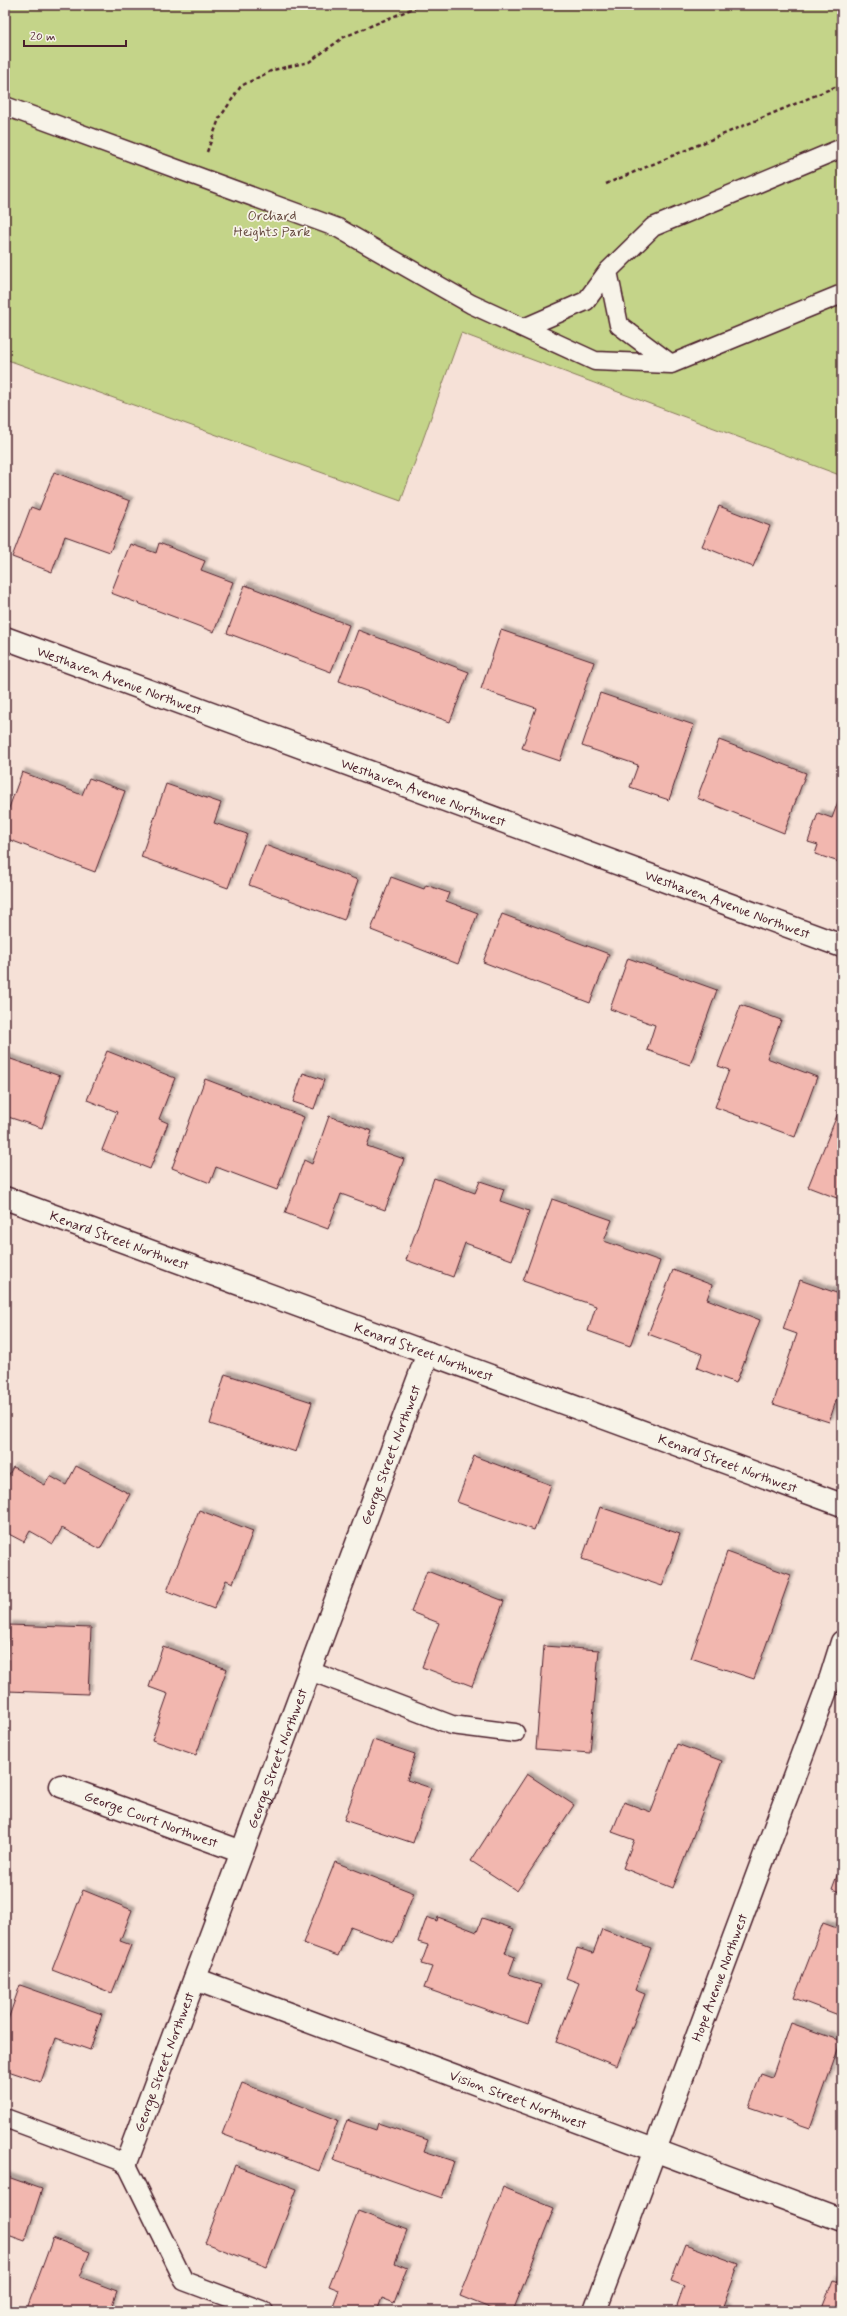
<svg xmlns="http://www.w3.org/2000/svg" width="847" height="2316" font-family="Mynerve,sans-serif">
<defs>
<filter id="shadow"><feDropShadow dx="3.5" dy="-3.5" stdDeviation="1" flood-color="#0004"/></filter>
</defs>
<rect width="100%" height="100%" fill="#f6e1d7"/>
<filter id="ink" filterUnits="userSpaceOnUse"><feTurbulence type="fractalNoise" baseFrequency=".025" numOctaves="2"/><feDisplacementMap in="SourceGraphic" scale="8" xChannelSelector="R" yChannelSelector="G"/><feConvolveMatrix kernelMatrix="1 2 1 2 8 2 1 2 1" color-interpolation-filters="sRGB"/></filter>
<g filter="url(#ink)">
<path fill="#c4d489" stroke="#877a5a" d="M5,5H842V476L461,333L401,501L5,359Z"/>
<path fill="#f2b7af" stroke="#4a1f2b" filter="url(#shadow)" d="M54,472L130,501L110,552L65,536L52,572L12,557L31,507L39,510Z
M719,506L770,526L753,567L702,546Z
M159,543L205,561L201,570L233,582L214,632L111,593L130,544L156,553Z
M245,585L349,625L331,672L227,633Z
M358,630L469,672L450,722L339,681Z
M501,630L594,662L560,761L522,748L536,708L481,689Z
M600,693L694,725L669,800L630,787L638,765L582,746Z
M719,740L806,773L784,833L697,798Z
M22,772L82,795L89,778L125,791L95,872L5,838V819Z
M166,784L221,803L214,823L247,834L228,888L141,857Z
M842,791V863L815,854L818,845L808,842L818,813L832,818Z
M265,845L358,880L344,920L249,885Z
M391,877L424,889L426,885L449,893L446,901L478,913L458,964L371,930Z
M502,914L609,954L590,1003L483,962Z
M628,958L717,990L690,1065L647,1050L655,1025L610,1009Z
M741,1005L781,1020L767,1058L817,1077L795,1137L715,1107L729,1070L718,1066Z
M107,1051L175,1078L159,1119L168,1123L150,1169L102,1150L117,1112L87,1100Z
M5,1057L60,1076L42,1128L5,1116Z
M303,1073L324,1080L314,1109L293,1102Z
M205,1079L304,1117L277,1190L216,1167L210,1183L172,1168Z
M842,1103V1200L808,1187Z
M329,1116L372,1131L367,1146L404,1159L385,1210L341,1194L328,1229L285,1213L304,1160L312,1164Z
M434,1178L475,1193L480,1181L504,1189L500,1201L529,1211L512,1260L465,1243L453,1277L406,1260Z
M552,1199L612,1220L604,1241L660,1261L630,1346L588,1331L596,1306L523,1281Z
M673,1270L712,1285L707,1299L760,1320L736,1383L697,1368L702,1354L648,1334Z
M800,1280L842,1295V1383L829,1422L773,1404L797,1334L783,1329Z
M225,1374L312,1402L296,1452L210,1424Z
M474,1456L551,1485L534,1530L457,1502Z
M76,1466L130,1494L100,1549L62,1528L53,1544L30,1531L24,1542L5,1532V1482L13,1467L45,1485L50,1476L66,1485Z
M600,1507L680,1534L662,1586L582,1559Z
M199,1510L253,1531L233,1583L226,1580L214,1609L167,1591Z
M727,1552L791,1575L754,1679L691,1658Z
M427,1571L504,1601L472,1686L422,1667L439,1623L411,1612Z
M9,1625L91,1628L88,1694L7,1691Z
M163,1646L227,1669L196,1755L152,1740L168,1694L149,1687Z
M544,1646L599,1650L590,1753L536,1749Z
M373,1740L415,1754L407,1780L431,1788L413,1843L344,1820Z
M677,1744L722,1761L673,1888L623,1868L634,1840L612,1832L624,1802L651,1812Z
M527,1774L574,1805L517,1891L471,1861Z
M335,1862L414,1893L394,1943L350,1927L338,1956L303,1943Z
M842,1862V1893L832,1889Z
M83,1890L132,1910L120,1941L131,1945L112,1993L52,1970Z
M427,1917L437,1921L438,1917L477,1932L482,1918L514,1929L505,1953L515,1957L509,1974L541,1985L528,2024L424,1988L432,1967L421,1964L428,1945L418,1942Z
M823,1923L842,1930L841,2016L794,1998Z
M602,1929L651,1948L635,1990L645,1994L617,2066L556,2042L579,1983L566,1978L577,1948L593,1953Z
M20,1985L102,2014L90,2050L56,2038L41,2082L5,2070V2028Z
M791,2023L841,2041L810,2128L749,2107L761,2073L772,2077Z
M242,2083L338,2120L319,2171L222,2134Z
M347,2120L376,2130L378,2123L428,2140L424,2151L454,2161L442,2198L333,2160Z
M235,2165L297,2189L267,2267L205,2243Z
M5,2176L42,2189L25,2241L5,2234Z
M503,2187L554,2208L513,2311H497L460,2296Z
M358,2211L407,2230L395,2263L407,2268L394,2303L382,2298L377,2311H331L339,2290L329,2286Z
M53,2238L90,2252L80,2277L117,2291L110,2311H26Z
M685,2244L739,2264L723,2307L728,2308L726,2311H675L684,2286L671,2281Z
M833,2280L842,2284V2311H821Z"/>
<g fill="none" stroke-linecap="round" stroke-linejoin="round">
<defs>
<path id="lane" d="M5,106L338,228L471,304L595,361L671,364L842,294
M608,271L619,325L671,364
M524,328L586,301L608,271L653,227L842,148
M310,1671L452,1725L515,1733
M5,2118L126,2163L184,2281L264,2311"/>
<g id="street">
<path id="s1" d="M5,638L842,946"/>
<path id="s2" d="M5,1198L842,1505"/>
<path id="s3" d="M61,1786L242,1852"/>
<path id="s4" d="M195,1979L842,2220"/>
<path id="s5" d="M126,2163L428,1353"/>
<path id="s6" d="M595,2311L831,1677L842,1642"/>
</g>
</defs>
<use href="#lane" stroke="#4a1f2b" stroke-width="21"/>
<use href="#street" stroke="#4a1f2b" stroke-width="25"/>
<path stroke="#4a1f2b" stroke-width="2.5" stroke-dasharray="4 3" stroke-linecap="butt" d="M207,152L219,119L241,86L273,70L309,62L344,37L421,5
M606,184L842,84"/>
<use href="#lane" stroke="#f7f3e8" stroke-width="18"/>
<use href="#street" stroke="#f7f3e8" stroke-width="22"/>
</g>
</g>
<g text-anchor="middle" stroke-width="3.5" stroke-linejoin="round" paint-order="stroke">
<g font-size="14" fill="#684c42" stroke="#f7f3e8">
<text x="272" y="220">Orchard<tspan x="272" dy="16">Heights Park</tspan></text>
</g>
<g font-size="14" fill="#4a1f2b" stroke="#f7f3e8">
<text dy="5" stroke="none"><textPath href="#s1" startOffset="122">Westhaven Avenue Northwest</textPath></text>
<text dy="5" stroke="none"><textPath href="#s1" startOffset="446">Westhaven Avenue Northwest</textPath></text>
<text dy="5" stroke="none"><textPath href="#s1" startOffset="770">Westhaven Avenue Northwest</textPath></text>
<text dy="5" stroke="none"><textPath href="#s2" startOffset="122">Kenard Street Northwest</textPath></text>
<text dy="5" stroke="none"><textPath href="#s2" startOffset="446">Kenard Street Northwest</textPath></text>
<text dy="5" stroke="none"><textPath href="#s5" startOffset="756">George Street Northwest</textPath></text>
<text dy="5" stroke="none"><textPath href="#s2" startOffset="770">Kenard Street Northwest</textPath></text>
<text dy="5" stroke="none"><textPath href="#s5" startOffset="432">George Street Northwest</textPath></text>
<text dy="5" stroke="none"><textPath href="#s3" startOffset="96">George Court Northwest</textPath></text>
<text dy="5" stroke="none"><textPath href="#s6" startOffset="356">Hope Avenue Northwest</textPath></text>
<text dy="5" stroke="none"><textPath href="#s5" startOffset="108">George Street Northwest</textPath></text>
<text dy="5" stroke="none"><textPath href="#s4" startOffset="345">Vision Street Northwest</textPath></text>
</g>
</g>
<rect width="847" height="2316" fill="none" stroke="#f7f3e8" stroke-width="20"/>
<rect x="10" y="10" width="827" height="2296" fill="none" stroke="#4a1f2b" stroke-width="1.5" filter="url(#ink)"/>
<path d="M24 40v6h102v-6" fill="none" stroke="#4a1f2b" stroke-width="2"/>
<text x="30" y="40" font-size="12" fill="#4a1f2b" stroke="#f7f3e8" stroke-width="3" paint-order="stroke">20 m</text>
</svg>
